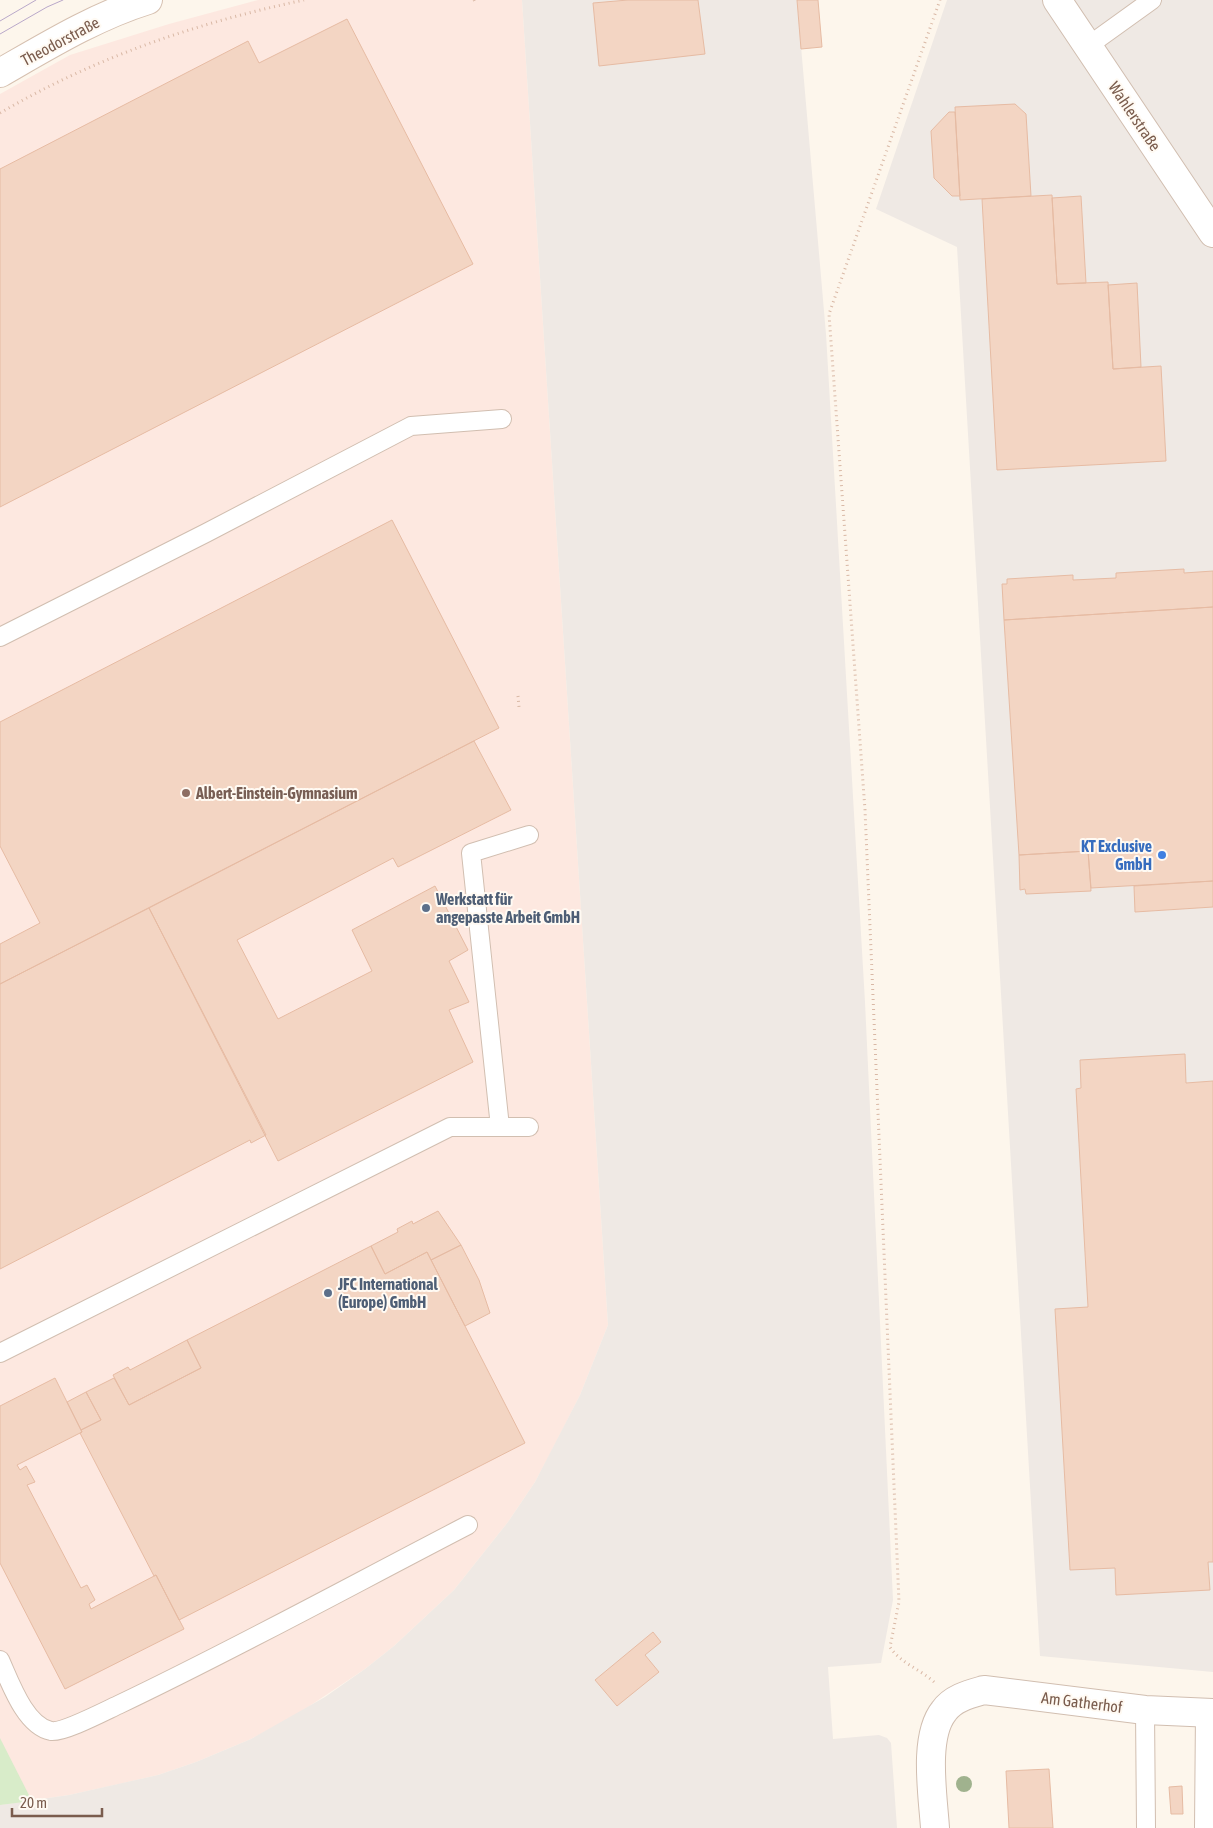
<svg xmlns="http://www.w3.org/2000/svg" width="1213" height="1828" font-family="'Asap Condensed',sans-serif">
<rect width="100%" height="100%" fill="#fdf6ec"/>
<path fill="#fde8e0" d="M258,0H522L608,1325L580,1395L549,1456L535,1482L508,1522L454,1590L394,1646L365,1669L296,1715L251,1739L196,1762L158,1775L119,1784L69,1795L0,1805V94L70,55L169,24Z"/>
<path fill="#efe9e4" d="M522,0H797L826,334L865,1002L893,1600L881,1663L828,1667L833,1739L879,1735L887,1738L891,1743L897,1828H0V1805L69,1795L158,1775L196,1762L251,1739L325,1697L365,1669L394,1646L454,1590L508,1522L535,1482L580,1395L608,1325Z
M947,0H1213V1672L1040,1656L957,247L876,209Z"/>
<path fill="#d8ecc9" d="M0,1738L32,1801L0,1805Z"/>
<path fill="#f3d5c3" stroke="#e6bba3" d="M628,0H698L705,54L599,66L593,3Z
M797,0H818L822,47L801,49Z
M347,19L473,264L0,507V169L248,41L259,63Z
M1015,104L1026,114L1031,196L960,200L955,107Z
M949,112H955L960,196H952L934,178L931,131Z
M1052,195L1057,284L1108,282L1113,369L1161,366L1166,461L997,470L982,199Z
M1081,196L1086,283L1057,284L1052,198Z
M1137,283L1141,367L1113,369L1108,285Z
M392,520L499,728L0,984V944L40,923L0,846V722Z
M1184,569V573L1213,571V607L1004,620L1002,584H1007V579L1073,575V580L1116,578V573Z
M1213,607V881L1091,888L1088,851L1019,855L1004,620Z
M474,741L511,810L398,867L393,858L237,940L278,1019L372,971L352,930L435,886L468,950L449,961L469,1002L449,1010L473,1062L278,1161L149,908Z
M1088,851L1091,891L1026,894L1025,889L1020,890L1019,855Z
M1213,881V907L1135,912L1134,886Z
M149,908L266,1135L251,1143L250,1140L0,1269V984Z
M1185,1054L1186,1083L1213,1081V1562H1208L1210,1590L1116,1595L1115,1568L1070,1570L1055,1309L1088,1307L1076,1089L1081,1088L1080,1060Z
M438,1211L461,1245L431,1260L427,1252L385,1274L371,1246L398,1232L397,1229L412,1221L413,1224Z
M461,1245L479,1280L490,1313L465,1326L431,1260Z
M371,1246L385,1274L427,1252L525,1443L179,1620L156,1575L154,1576L80,1433L82,1432L81,1430L101,1420L86,1392L114,1378L129,1405L201,1368L187,1340Z
M187,1340L201,1368L129,1405L113,1375L128,1367L130,1370Z
M55,1378L82,1432L17,1465L20,1470L26,1466L35,1482L27,1485L81,1588L87,1585L95,1600L89,1604L91,1609L156,1575L184,1629L65,1689L0,1563V1406Z
M86,1392L101,1420L81,1430L67,1402Z
M653,1632L661,1642L645,1655L659,1672L617,1706L595,1680Z
M1049,1769L1053,1828H1009L1006,1771Z
M1182,1786L1183,1814H1171L1169,1787Z"/>
<g fill="none" stroke-linecap="round" stroke-linejoin="round">
<defs>
<path id="service" d="M1088,46L1152,0
M0,637L206,533L411,426L502,419
M500,1127L471,853L529,835
M0,1353L450,1127H529
M0,1660C10,1682 25,1726 51,1731C63,1733 105,1711 118,1705C236,1649 352,1585 468,1525
M1145,1710L1146,1828
M1204,1828L1205,1713"/>
<path id="tertiary" d="M1057,0L1213,233
M935,1828C933,1796 923,1737 944,1711C953,1698 970,1694 984,1690L1145,1710L1213,1713"/>
<path id="secondary" d="M0,73C47,46 96,16 148,0"/>
</defs>
<use href="#service" stroke="#d1beb0" stroke-width="20"/>
<use href="#tertiary" stroke="#d1beb0" stroke-width="30"/>
<use href="#secondary" stroke="#d6c0b0" stroke-width="30"/>
<path stroke="#d9b8a5" stroke-width="3" stroke-dasharray="1 4" stroke-linecap="butt" d="M474,0L475,2
M0,113C96,57 196,23 304,0
M518,696L519,707
M934,1682C920,1669 900,1663 890,1647L899,1602L865,810L829,314L940,0"/>
<use href="#service" stroke="#fff" stroke-width="18"/>
<use href="#tertiary" stroke="#fff" stroke-width="28"/>
<use href="#secondary" stroke="#fff" stroke-width="28"/>
<path stroke="#b9a8c9" stroke-width="1" d="M0,21L36,0
M0,34L47,7L63,0"/>
</g>
<circle fill="#a0b28e" cx="964" cy="1784" r="8"/>
<circle fill="#8d6e63" stroke="#fffaf3" stroke-width="2" cx="186" cy="793" r="5"/>
<circle fill="#3f7fe0" stroke="#fffaf3" stroke-width="2" cx="1162" cy="855" r="5"/>
<g fill="#5c6f8a" stroke="#fffaf3" stroke-width="2">
<circle cx="426" cy="908" r="5"/>
<circle cx="328" cy="1293" r="5"/>
</g>
<g text-anchor="middle" stroke-width="4" stroke-linejoin="round" paint-order="stroke">
<g font-size="16" fill="#7a5c4d" stroke="#fffaf3">
<text transform="translate(60 41) rotate(-28)" y="6">Theodorstraße</text>
<text transform="translate(1135 116) rotate(56)" y="6">Wahlerstraße</text>
<text transform="translate(1082 1702) rotate(7)" y="6">Am Gatherhof</text>
</g>
<g font-size="16" font-weight="bold" fill="#785e54" stroke="#fffaf3" text-anchor="start">
<text x="196" y="799">Albert-Einstein-Gymnasium</text>
</g>
<g font-size="16" font-weight="bold" fill="#366cbe" stroke="#fffaf3" text-anchor="end">
<text x="1152" y="852">KT Exclusive<tspan x="1152" dy="18">GmbH</tspan></text>
</g>
<g font-size="16" font-weight="bold" fill="#4e5e75" stroke="#fffaf3" text-anchor="start">
<text x="436" y="905">Werkstatt für<tspan x="436" dy="18">angepasste Arbeit GmbH</tspan></text>
<text x="338" y="1290">JFC International<tspan x="338" dy="18">(Europe) GmbH</tspan></text>
</g>
</g>
<path d="M12 1808v8h90v-8" fill="none" stroke="#7a5c4d" stroke-width="2.5"/>
<text x="20" y="1808" font-size="15" fill="#7a5c4d" stroke="#fffaf3" stroke-width="4" paint-order="stroke">20 m</text>
</svg>
